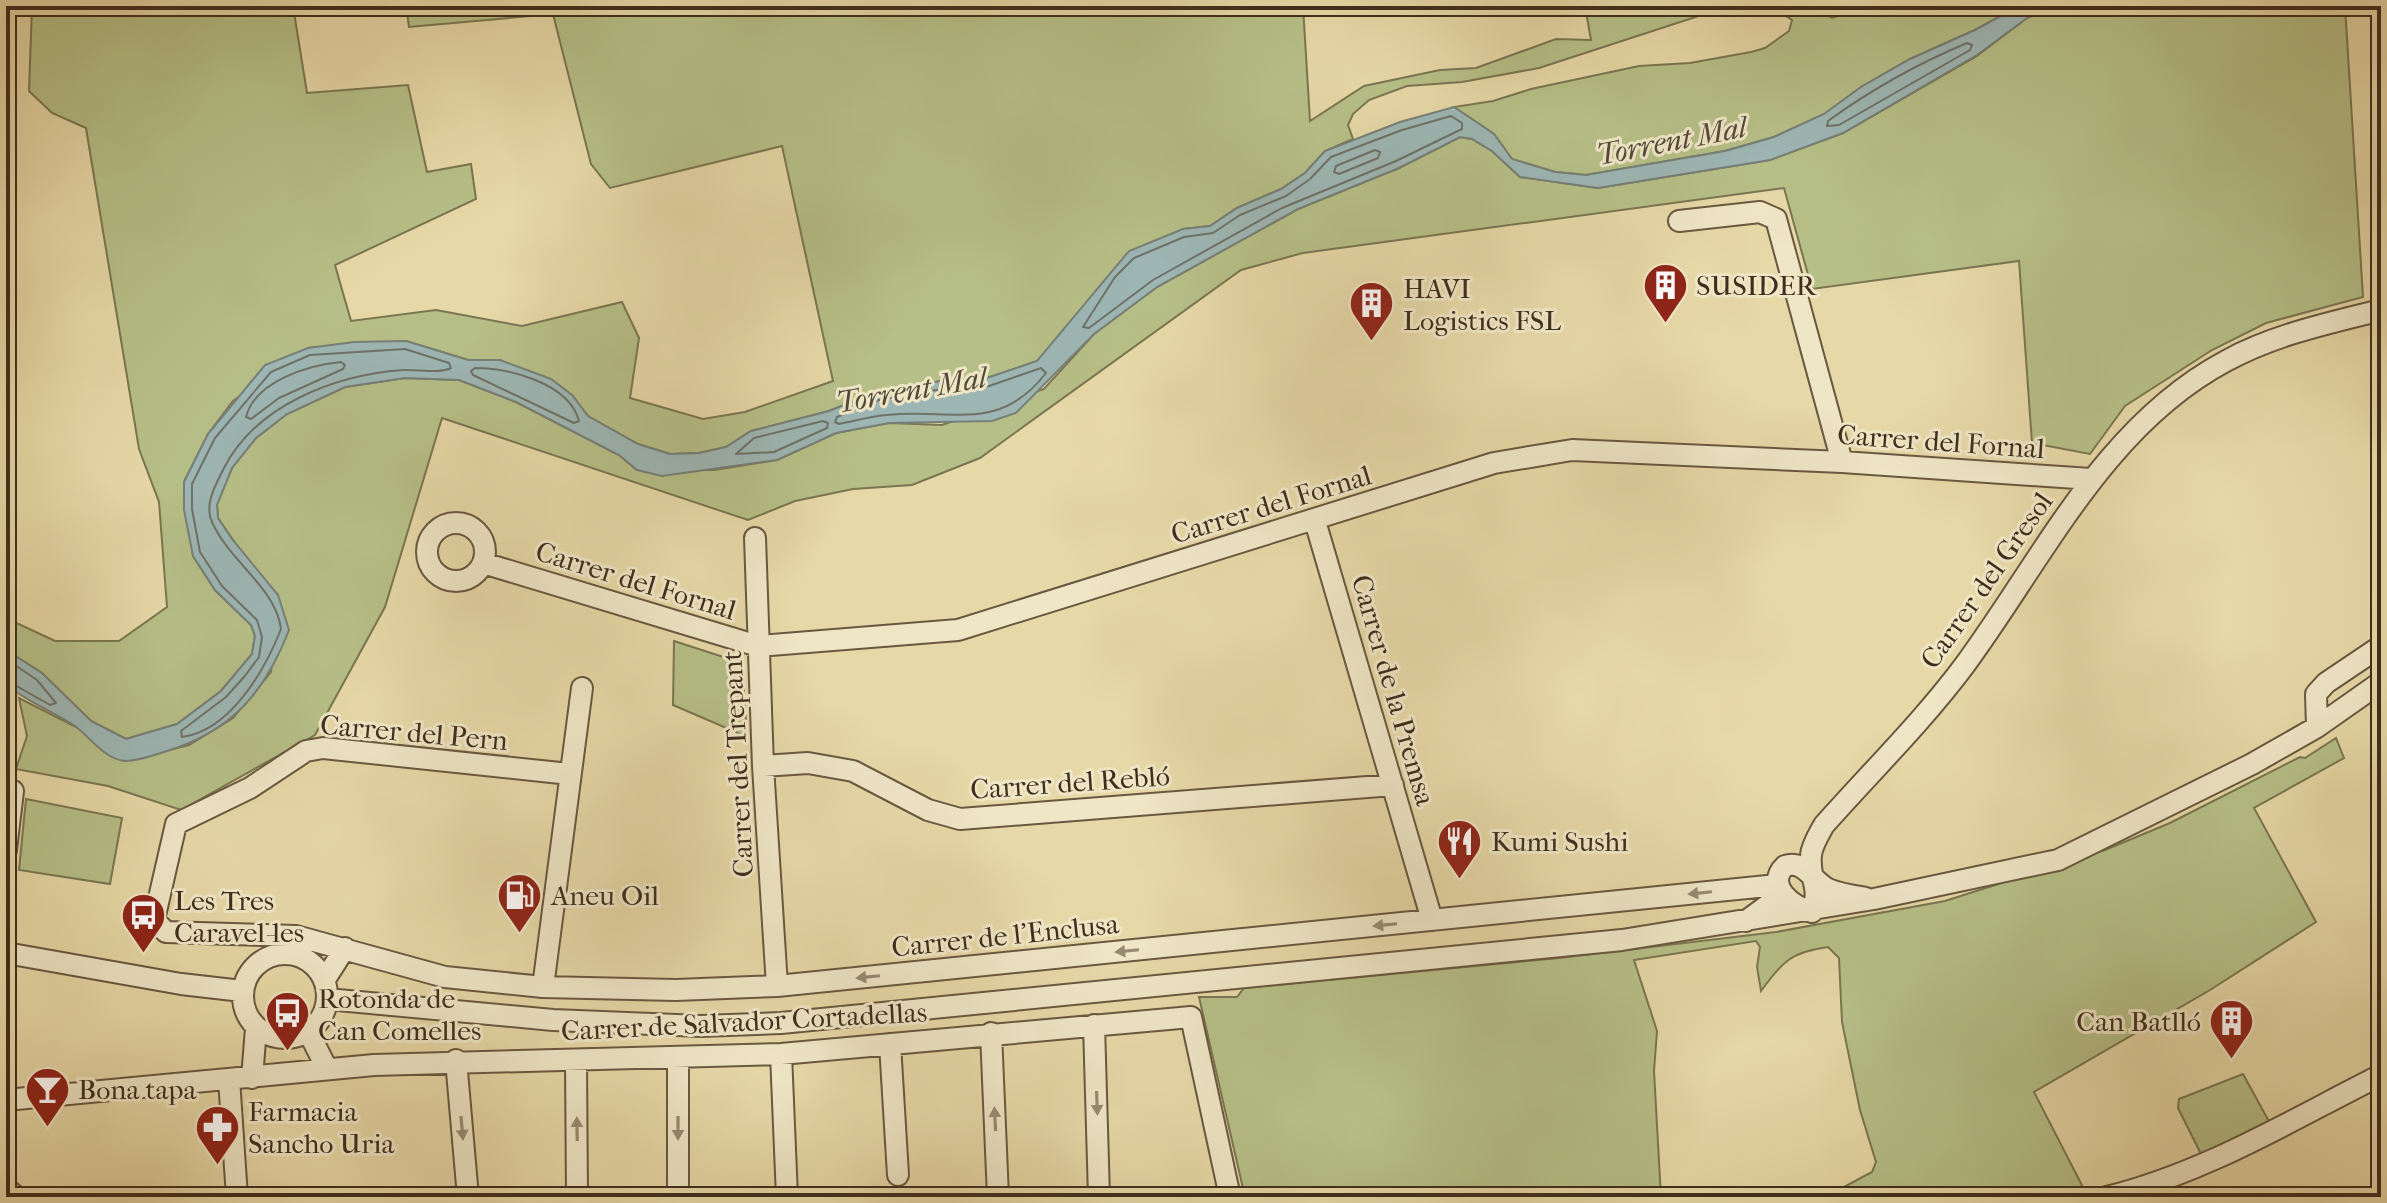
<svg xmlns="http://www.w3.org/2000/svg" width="2387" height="1203" font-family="'IM FELL French Canon',serif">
<rect width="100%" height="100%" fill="#e7d8a7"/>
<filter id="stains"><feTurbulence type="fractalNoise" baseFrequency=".0025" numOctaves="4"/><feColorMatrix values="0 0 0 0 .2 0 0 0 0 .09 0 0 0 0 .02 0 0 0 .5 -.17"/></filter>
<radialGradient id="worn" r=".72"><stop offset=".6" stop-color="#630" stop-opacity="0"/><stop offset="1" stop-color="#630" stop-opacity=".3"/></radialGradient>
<path fill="#b6bf87" stroke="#7a7652" stroke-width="2" d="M32,6H293L307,93L408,85L427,172L471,164L476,199L335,265L351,321L436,310L522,326L622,302L639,338L630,398L703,419L745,412L833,381L782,146L610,188L591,164L553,14L409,27L406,6H1303L1310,121L1364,86L1440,70L1476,68L1556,39L1591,40L1585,6H1810L1832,18L1867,6H2019L1975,30L1910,59L1861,87L1825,114L1774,137L1725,151L1586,175L1555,172L1512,159L1494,134L1454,107L1493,101L1531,89L1639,66L1690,63L1751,52L1765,48L1789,31L1792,20L1784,15L1717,10L1539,68L1462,82L1407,86L1369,100L1353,114L1348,125L1353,139L1325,151L1305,173L1281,189L1237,208L1210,226L1183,229L1077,317L1038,361L987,378L941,381L877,392L829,411L751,431L726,447L699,453L670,454L638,444L588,416L572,395L500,360H468L406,341L308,348L233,401L208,434L184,482L193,556L215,590L251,625L255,636L252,654L221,691L177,724L126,739L91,721L42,673L6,650V618L55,641H119L167,607L159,502L139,449L86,128L52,113L29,91Z
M2055,6H2345L2363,297L2266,323L2212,350L2125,406L2090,454L2032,443L2019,261L1812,289L1784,188L1303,253L1241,270L980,458L912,485L853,489L795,501L748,520L442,418L385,607L315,735L181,810L108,786L16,769L27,736L19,698L76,727L125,761L189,745L233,718L271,672L278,595L253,569L218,518L217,505L221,492L232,468L256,438L287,414L345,387L405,378L459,380L516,402L619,455L637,470H714L777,460L836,433L889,423L942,425L1044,389L1094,334L1157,287L1298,209L1399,168L1460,137L1472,139L1492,151L1520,177L1598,188L1770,160L1843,133L1977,56L2027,18Z
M674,641L742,663L747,737L673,705Z
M2336,738L2344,758L2254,808L2316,922L2210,990L2034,1092L2088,1197H1845L1842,1188L1872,1172L1876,1162L1860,1110L1842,1022L1839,958L1828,947C1791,952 1782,962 1761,991L1757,967L1760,947L1756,941L1634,960L1657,1031L1654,1071L1661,1197H1245L1199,997H1237L1244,988L1559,958L1776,932L1945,901L2105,850L2170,823L2300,757L2305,758Z
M26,799L122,818L110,884L19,870Z
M2243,1074L2271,1125L2201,1154L2178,1108L2179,1099Z"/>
<path fill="#9db6b4" stroke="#778078" stroke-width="2" d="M2019,6H2055L2027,18L1977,55L1843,133L1770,160L1598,188L1520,177L1492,151L1472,139L1460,137L1399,168L1298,209L1157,287L1094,334L1016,413L992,421L889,423L836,433L777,460L662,476L637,470L619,455L516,402L459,380L405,378L345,387L287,414L256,438L232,468L217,505L218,518L232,539L278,595L289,630C265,692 232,731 167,751C155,755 138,761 125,761C104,759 90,737 75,726C52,711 30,703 6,685V650L42,673L91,721L126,739L177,724L221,691L252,654L255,636L251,625L215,590L193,556L184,510V482L208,434L265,365L308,348L354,342L406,341L468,360H500L551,379L572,395L588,416L638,444L670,454L699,453L726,447L751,431L829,411L877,392L941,381L987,378L1037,361L1129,251L1183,229L1210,226L1237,208L1281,189L1305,173L1325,151L1400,122L1454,107L1494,134L1512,159L1555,172L1586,175L1725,151L1774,137L1824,114L1861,87L1910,59L1975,30Z"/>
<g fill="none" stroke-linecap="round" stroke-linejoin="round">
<path stroke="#6e7268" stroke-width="2" d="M1967,43L1972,45L1970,50L1839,125L1827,126L1828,121C1872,89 1917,64 1967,43Z
M1451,116L1462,123V129L1396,161L1282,208L1153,280L1089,328L1083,327L1115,277L1134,258L1184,237L1213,233L1240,215L1286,196L1310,179L1331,157L1402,130Z
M1375,150L1380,152L1378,158L1339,174L1334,172L1336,166Z
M405,349L449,363L451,368C439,374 418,369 403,370C335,375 255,405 223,470C215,486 204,505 212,522C229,561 276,588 281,629C265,670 230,731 182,737L181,731L226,697L244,677L259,657L262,637L257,620L222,586L200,552L192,509V484L215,438L271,372L310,355Z
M341,362L345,365L343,369L279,398L251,419L246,417C255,381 309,365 341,362Z
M475,368C509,368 569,383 579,421L574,423L473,375L471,371Z
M1041,368L1046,373C999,434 951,408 887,415C871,416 855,421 839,424L835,422L837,417L879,400L942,389L989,386Z
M823,421L828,423L827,428L774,452L736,454L754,438Z
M6,659L37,680L56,703L50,705L6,680"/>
<defs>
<path id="minor" d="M1679,221L1760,212L1776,219L1842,462
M1315,521L1432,920
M427 552a29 29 0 1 1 58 0a29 29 0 1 1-58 0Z
M755,538L763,766L777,986
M483,563L758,646L958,630L1494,463L1572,450L1842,462L2091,479
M2317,727L2316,694L2326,683L2381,646
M763,766L808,763L853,771L928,810L960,819L1393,785
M570,774L323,748L306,751L250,788L176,824L154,920L166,932L296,936L445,977L543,987L676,990L777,986L1777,885L1772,902L1746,921
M6,850L13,791
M1866,898C1854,896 1840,894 1828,889C1812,881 1804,859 1785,866C1765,885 1792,907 1812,912C1822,887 1808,879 1811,855C1812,845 1819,834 1824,825C1871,772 1922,722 1964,666C2043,559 2104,426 2226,361C2273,335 2329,323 2381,310
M6,953L181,984L242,991
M243 996a42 42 0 1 1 84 0a42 42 0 1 1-84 0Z
M324,981L345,948
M543,987L582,688
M327,999L553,1020L701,1026L781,1023L1622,940L1874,899L2058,860L2252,764L2317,727L2381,682
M1094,1025L1099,1197
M308,1031L327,1069
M991,1033L998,1197
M890,1044L898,1175
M781,1054L787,1197
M678,1059V1197
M456,1060L468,1197
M576,1061L577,1197
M252,1078L256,1028
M229,1079L237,1197
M6,1100L374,1065L781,1054L1191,1017L1230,1197
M6,1188L16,1197
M2107,1197C2207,1172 2291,1120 2381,1075"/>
</defs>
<use href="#minor" stroke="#695840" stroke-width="24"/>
<use href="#minor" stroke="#efe6c6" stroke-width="20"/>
</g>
<defs><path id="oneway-solid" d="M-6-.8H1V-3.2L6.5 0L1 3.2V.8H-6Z" transform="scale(2)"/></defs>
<g fill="#978a72">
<use href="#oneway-solid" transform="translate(1700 893) rotate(174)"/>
<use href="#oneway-solid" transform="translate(1385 925) rotate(174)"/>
<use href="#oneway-solid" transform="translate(1127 951) rotate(174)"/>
<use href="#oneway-solid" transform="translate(868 977) rotate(174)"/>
<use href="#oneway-solid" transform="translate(1097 1103) rotate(88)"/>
<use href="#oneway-solid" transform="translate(995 1119) rotate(-93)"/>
<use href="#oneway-solid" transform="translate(462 1128) rotate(85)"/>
<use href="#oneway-solid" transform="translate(678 1128) rotate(90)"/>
<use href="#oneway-solid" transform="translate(577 1129) rotate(-91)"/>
</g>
<defs>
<symbol id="building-pin" viewBox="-11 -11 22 30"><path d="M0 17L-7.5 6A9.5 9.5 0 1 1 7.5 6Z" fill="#8f2418" stroke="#efe6c6"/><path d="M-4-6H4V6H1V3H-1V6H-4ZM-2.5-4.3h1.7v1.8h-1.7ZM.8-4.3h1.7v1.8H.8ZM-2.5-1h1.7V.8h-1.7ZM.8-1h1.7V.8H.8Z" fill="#fff"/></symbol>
<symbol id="restaurant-pin" viewBox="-11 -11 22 30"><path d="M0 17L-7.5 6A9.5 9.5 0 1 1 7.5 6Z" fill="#8f2418" stroke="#efe6c6"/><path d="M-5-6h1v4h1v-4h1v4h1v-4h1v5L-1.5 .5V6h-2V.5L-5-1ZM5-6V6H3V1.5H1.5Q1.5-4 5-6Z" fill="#fff"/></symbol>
<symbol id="fuel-pin" viewBox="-11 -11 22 30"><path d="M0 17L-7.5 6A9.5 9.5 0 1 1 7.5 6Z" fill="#8f2418" stroke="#efe6c6"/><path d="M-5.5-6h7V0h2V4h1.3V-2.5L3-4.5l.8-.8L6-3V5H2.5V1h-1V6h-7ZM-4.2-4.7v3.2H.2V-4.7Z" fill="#fff"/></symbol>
<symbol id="bus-pin" viewBox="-11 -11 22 30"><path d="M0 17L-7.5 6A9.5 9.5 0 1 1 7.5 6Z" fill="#8f2418" stroke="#efe6c6"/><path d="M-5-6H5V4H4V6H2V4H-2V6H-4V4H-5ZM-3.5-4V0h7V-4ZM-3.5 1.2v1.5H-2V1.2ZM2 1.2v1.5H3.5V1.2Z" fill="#fff"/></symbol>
<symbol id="bar-pin" viewBox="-11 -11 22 30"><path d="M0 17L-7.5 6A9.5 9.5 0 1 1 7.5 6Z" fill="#8f2418" stroke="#efe6c6"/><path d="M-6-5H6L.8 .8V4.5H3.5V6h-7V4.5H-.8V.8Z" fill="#fff"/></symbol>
<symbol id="pharmacy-pin" viewBox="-11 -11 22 30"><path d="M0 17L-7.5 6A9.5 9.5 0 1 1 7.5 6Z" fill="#8f2418" stroke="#efe6c6"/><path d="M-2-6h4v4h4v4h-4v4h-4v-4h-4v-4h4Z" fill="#fff"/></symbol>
</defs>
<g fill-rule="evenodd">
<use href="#building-pin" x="1640" y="260" width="51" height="69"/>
<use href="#building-pin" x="1346" y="278" width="51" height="69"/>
<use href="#restaurant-pin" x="1434" y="816" width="51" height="69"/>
<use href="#fuel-pin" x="494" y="870" width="51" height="69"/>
<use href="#bus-pin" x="118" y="890" width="51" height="69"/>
<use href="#bus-pin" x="262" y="988" width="51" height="69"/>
<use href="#building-pin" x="2206" y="996" width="51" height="69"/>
<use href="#bar-pin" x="22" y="1064" width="51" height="69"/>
<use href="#pharmacy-pin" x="192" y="1102" width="51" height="69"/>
</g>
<g text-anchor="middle" stroke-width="6" stroke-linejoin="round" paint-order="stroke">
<g font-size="28" fill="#3f2e1d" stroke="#efe6c6" text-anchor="start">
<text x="1696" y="295">SUSIDER</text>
<text x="1403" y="298">HAVI<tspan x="1403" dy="32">Logistics FSL</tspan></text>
<text x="1491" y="851">Kumi Sushi</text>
<text x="551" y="905">Aneu Oil</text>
<text x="174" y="910">Les Tres<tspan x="174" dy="32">Caravel-les</tspan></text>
<text x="318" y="1008">Rotonda de<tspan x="318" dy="32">Can Comelles</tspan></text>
<text x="2201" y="1031" text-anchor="end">Can Batlló</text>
<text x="78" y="1099">Bona tapa</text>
<text x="248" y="1121">Farmacia<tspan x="248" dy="32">Sancho Uria</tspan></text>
</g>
<g font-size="28" fill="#3f2e1d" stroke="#efe6c6">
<text transform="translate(1941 441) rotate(4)" y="10">Carrer del Fornal</text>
<text transform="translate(1271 504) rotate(-17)" y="10">Carrer del Fornal</text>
<text transform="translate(636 580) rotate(17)" y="10">Carrer del Fornal</text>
<text transform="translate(1986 580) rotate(-55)" y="10">Carrer del Gresol</text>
<text transform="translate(1394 690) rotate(74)" y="10">Carrer de la Premsa</text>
<text transform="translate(414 732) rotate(5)" y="10">Carrer del Pern</text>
<text transform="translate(737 764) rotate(-93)" y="10">Carrer del Trepant</text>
<text transform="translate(1070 782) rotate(-4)" y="10">Carrer del Rebló</text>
<text transform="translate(1005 935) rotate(-6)" y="10">Carrer de l'Enclusa</text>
<text transform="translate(744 1021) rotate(-3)" y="10">Carrer de Salvador Cortadellas</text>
</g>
<g font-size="30" font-style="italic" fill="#52493b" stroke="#efe6c6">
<text transform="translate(1671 141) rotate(-11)" y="10">Torrent Mal</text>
<text transform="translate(911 390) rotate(-10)" y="10">Torrent Mal</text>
</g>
</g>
<rect width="2387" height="1203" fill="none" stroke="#e7d8a7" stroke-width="32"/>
<rect x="8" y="8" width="2371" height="1187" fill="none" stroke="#3f2e1d" stroke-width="4"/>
<rect x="16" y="16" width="2355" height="1171" fill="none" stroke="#3f2e1d" stroke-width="2"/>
<rect width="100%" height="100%" filter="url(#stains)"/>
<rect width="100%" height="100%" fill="url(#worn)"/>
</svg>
